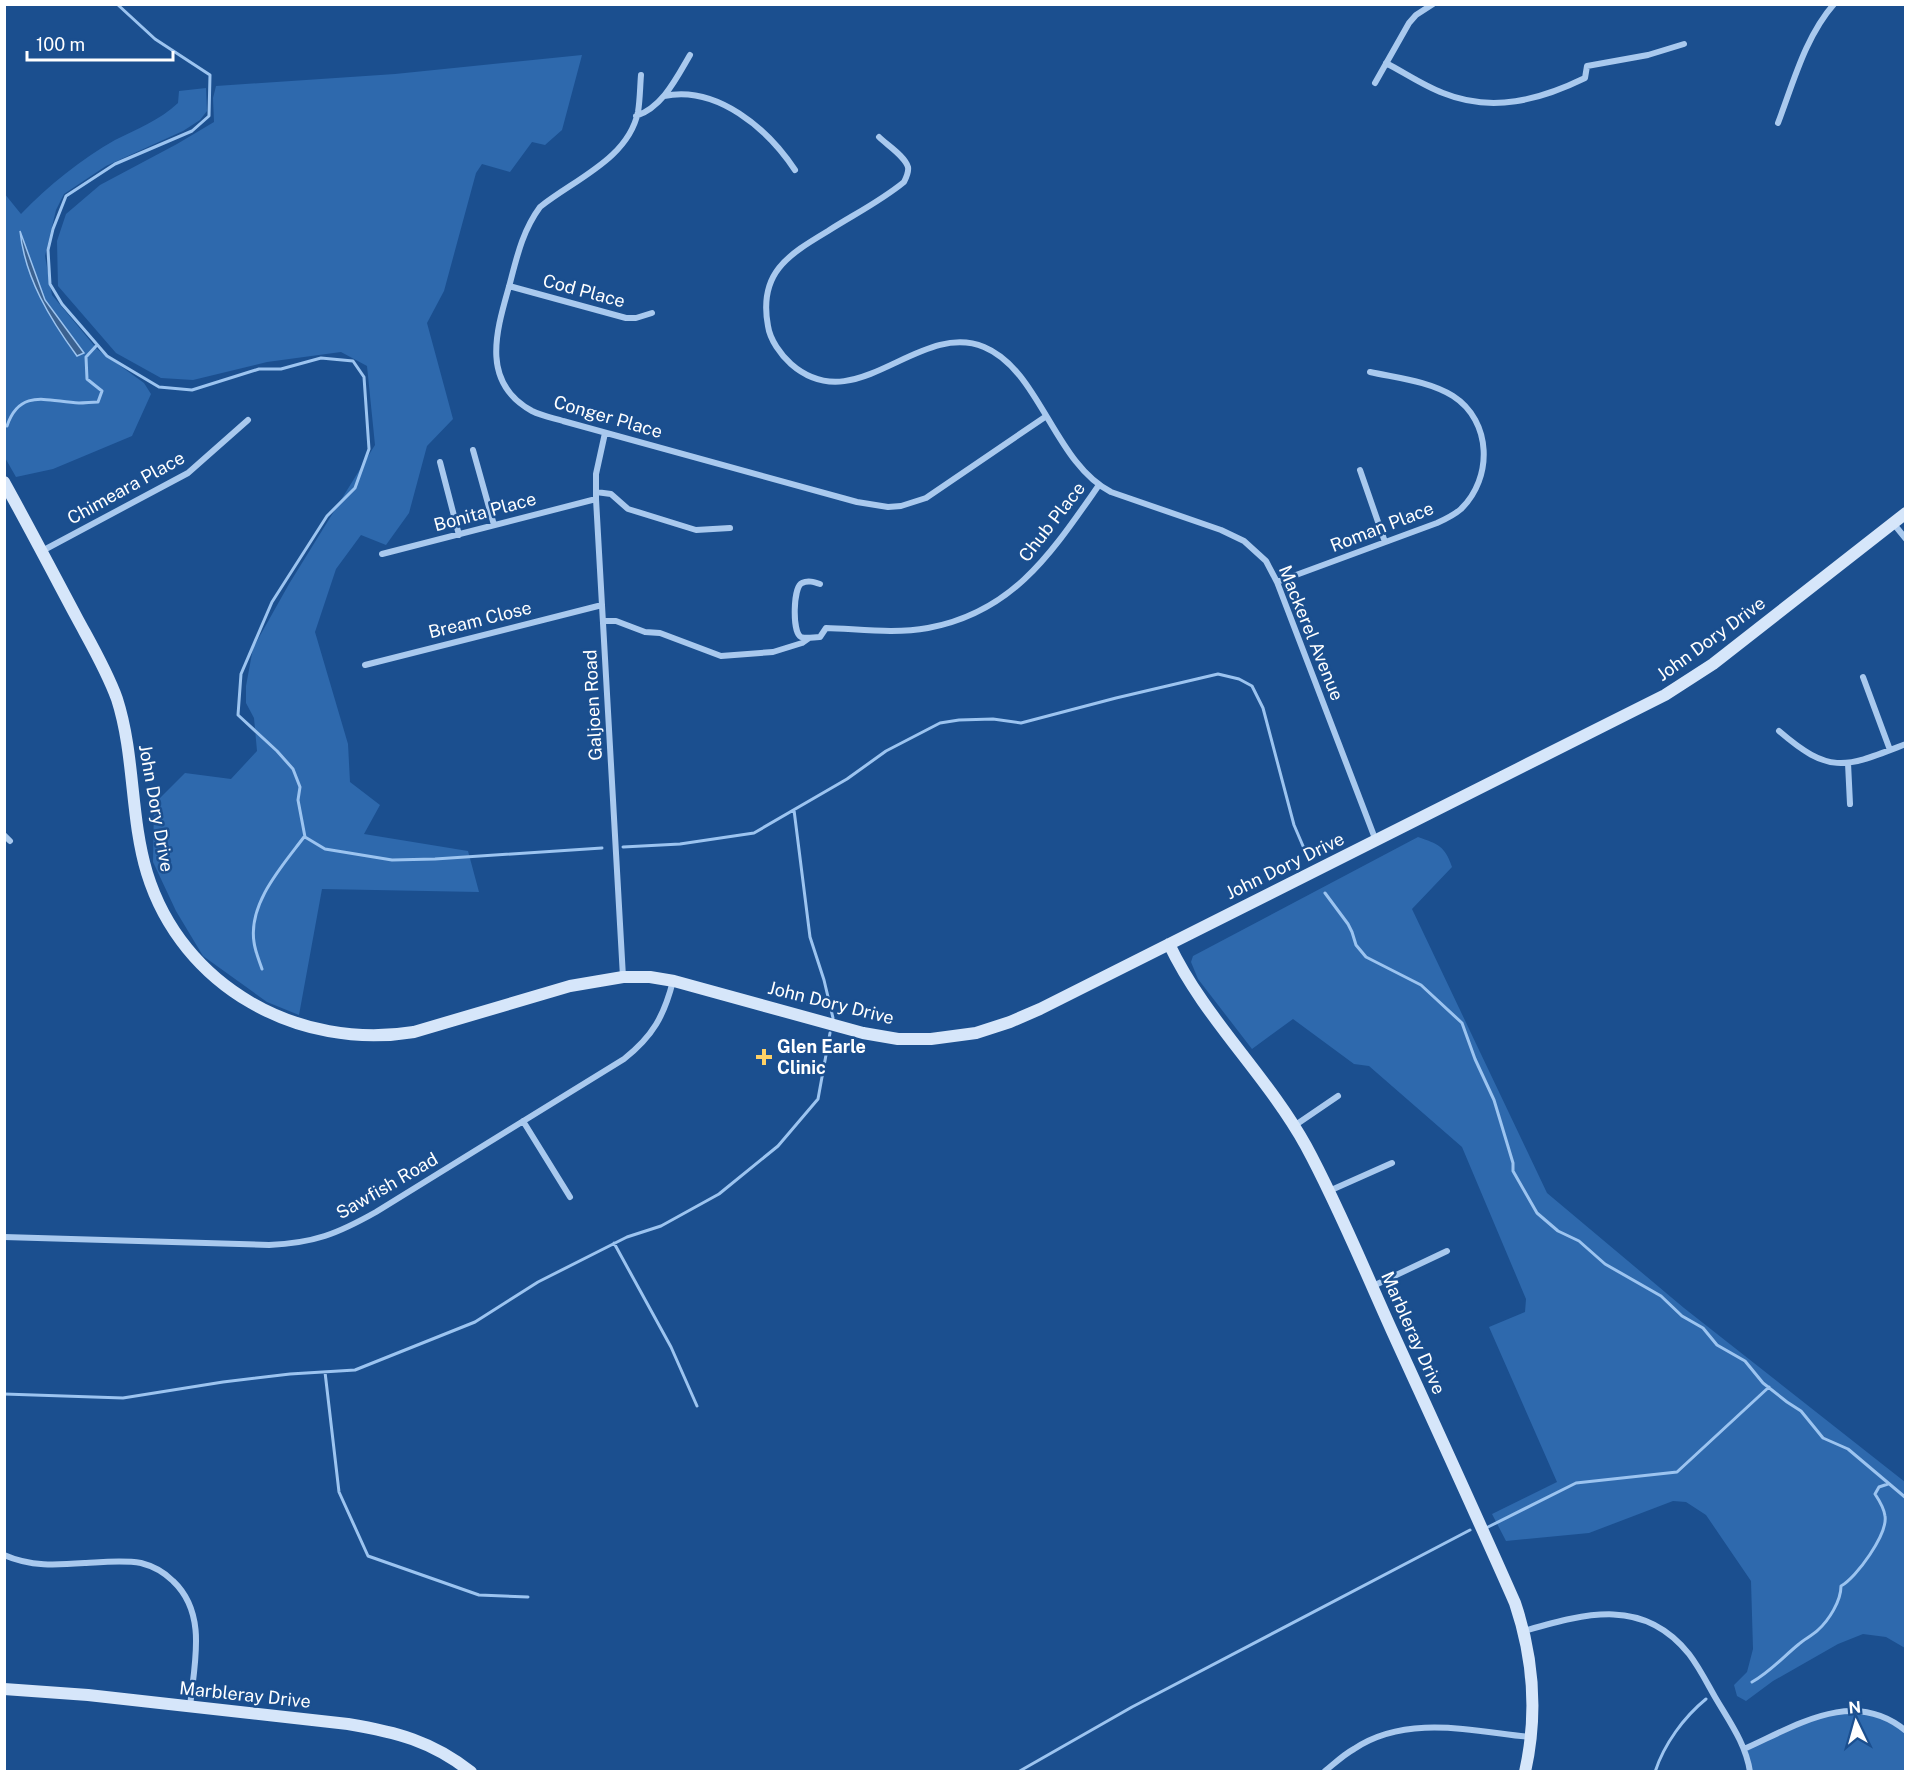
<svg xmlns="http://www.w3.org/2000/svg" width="1910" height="1776" font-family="'Public Sans',sans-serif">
<rect width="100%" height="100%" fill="#1b4f8f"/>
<path fill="#2e69ad" d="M582,55L562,130L545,145L532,142L510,172L482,164L476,173L444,291L427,323L453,419L427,446L409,513L386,545L361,535L336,569L315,632L348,744L350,782L380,805L364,834L468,851L479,892L322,889L299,1015L267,1002L203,956L176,911L153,862L154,804L185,773L231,779L257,751L254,718L246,703V686L253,648L289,584L375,445L367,366L341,352L267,362L193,380L161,378L116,353L58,286L57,241L66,214L100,185L177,144L214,122L213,98L216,86L395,74Z
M206,88L207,111L200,120L183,131L106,166L64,194L56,210L45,256L52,295L97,349L144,383L151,394L132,436L53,469L16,477L4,456V193L21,214C48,186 81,159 115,140C137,129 160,120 178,103L179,91Z
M1418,837C1438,844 1445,846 1452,867L1412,909L1547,1193L1684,1308L1905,1482V1648L1886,1637L1863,1634L1838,1644L1773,1681L1746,1701L1737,1696L1734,1685L1747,1672L1753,1649L1751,1581L1706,1515L1686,1502L1673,1501L1589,1533L1506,1541L1492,1514L1557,1482L1489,1327L1525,1312L1526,1299L1462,1147L1369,1066L1354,1064L1293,1019L1252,1049L1198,979L1191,962L1193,956Z
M1849,1711L1877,1716L1905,1732V1771H1752L1745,1750L1825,1715Z"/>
<path fill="#3c6290" stroke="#9cc4f0" stroke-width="1.5" d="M20,231L45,300L84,353L77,356C50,319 25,278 20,231Z"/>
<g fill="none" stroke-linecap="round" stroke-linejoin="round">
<path stroke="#9cc4f0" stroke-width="3" d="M117,4L155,39L210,75L209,116L192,131L115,164L66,196L53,229L48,250L50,284L62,304L107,356L159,387L192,390L259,369H281L321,358L353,361L364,377L369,449L355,488L327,516L272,602L241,674L238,715L277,751L293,769L300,787L298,800L305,837L325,849L392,860L435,859L602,848
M7,426C20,387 49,402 79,403C85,403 92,402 98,402L102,391L87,379L86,357L97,345
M794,810L810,937L824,980L833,1018
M623,847L680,844L754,833L847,779L886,751L940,723L959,720L993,719L1021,723L1116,698L1218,674L1239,679L1252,686L1263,708L1294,825L1306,853
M1325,893L1348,924L1352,932L1356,945L1366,957L1421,985L1462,1023L1475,1059L1494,1100L1513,1163V1171L1537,1213L1558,1231L1579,1241L1605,1264L1661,1296L1682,1316L1703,1328L1717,1345L1745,1361L1763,1383L1787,1402L1801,1411L1823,1438L1848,1449L1906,1498
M262,969C259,960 255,951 254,942C248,903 283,865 304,837
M614,1243L671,1347L697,1406
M325,1372L339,1492L368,1556L479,1595L528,1597
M4,1394L123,1398L223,1382L290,1374L355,1370L475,1322L538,1282L627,1237L661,1226L719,1194L778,1146L818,1099L830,1033
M1488,1527L1576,1483L1677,1472L1769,1387
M1752,1682C1770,1672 1783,1657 1799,1644C1804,1639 1812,1636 1818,1630C1829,1620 1841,1601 1841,1586C1856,1578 1888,1534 1885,1516C1884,1508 1879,1500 1875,1494L1879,1487L1888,1484
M1018,1772L1132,1707L1470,1530
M1655,1772C1664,1744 1684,1717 1706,1699"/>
<path stroke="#a9c9ee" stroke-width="6" d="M1386,63C1405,73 1424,86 1443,93C1492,113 1540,100 1585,78L1587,66L1648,55L1684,44
M641,75C640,87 640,100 638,112C628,159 575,179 540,207C523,230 517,256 510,283C497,329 479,382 532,411C542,416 553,418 563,421L857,502L888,507L901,506L926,498L1045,417
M1375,83L1409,23L1416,15L1433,4
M664,96C717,85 768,129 795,170
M636,116C663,107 677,77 690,55
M1778,123C1793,84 1805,37 1834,4
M879,137C887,145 905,156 908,167C909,172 906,178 904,182C881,201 853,215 828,231C788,255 758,273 768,326C770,340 781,355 791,364C856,421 918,320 984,347C1040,370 1054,463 1111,492L1221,530L1244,541L1266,561L1277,582L1376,841
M509,286L626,318H636L652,313
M605,433L596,474V499L623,977
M473,450L494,525
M440,462L459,535
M1360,470L1385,542
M596,492L611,494L628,509L696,530L730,528
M1893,523L1906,539
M42,551L188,473L248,420
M382,554L596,499
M1277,582L1437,523C1446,519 1454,515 1461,509C1493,478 1492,421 1453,396C1429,381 1397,378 1370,372
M820,584C814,582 808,580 802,583C793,587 792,632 801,637C806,639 814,637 820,637L826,628C859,629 895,634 928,628C1014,612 1052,552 1099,485
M603,621H616L645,632L660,633L721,656L773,652L802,643L809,638
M365,665L602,605
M1863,677L1890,750
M1779,731C1831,776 1846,767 1906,744
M1848,763L1850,804
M4,835L10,841
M523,1121L570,1197
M1294,1126L1338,1096
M1329,1191L1392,1163
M4,1237L269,1245C314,1243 337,1234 376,1212L624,1059C653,1036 664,1016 673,981
M1373,1286L1447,1251
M4,1555C31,1567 57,1565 86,1563C104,1562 123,1560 141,1563C153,1566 164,1572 173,1581C208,1614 194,1664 190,1707
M1524,1631C1584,1614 1643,1596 1689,1654C1699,1667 1707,1683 1715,1697C1729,1721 1746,1744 1750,1772
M1744,1749C1796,1726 1853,1687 1906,1731
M1324,1772C1334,1764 1343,1755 1354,1749C1406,1714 1472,1731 1530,1737"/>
<path stroke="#d6e6fa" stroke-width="12" d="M4,482C29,527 53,573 77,618C91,644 107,671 117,699C135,755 130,817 147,873C182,987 299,1051 414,1032L570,986L623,977H650L674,981L863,1033L898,1039H931L976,1033L1010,1022L1040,1009L1665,695L1713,664L1906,513
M1169,944C1204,1018 1266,1074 1306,1146C1338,1205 1364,1269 1392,1331C1433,1421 1475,1512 1515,1603C1534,1659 1538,1714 1525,1772
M4,1689L88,1695L348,1724C396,1732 432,1741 471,1772"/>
</g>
<path fill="#ffd166" stroke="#1b4f8f" stroke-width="2" d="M761 1048h6v6h6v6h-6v6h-6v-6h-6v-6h6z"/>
<g text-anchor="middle" stroke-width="5" stroke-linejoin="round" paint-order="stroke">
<g font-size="18" fill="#fff" stroke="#1b4f8f">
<text transform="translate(584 291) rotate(15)" y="6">Cod Place</text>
<text transform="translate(608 417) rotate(16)" y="6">Conger Place</text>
<text transform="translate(126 488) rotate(-29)" y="6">Chimeara Place</text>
<text transform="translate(485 512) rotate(-15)" y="6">Bonita Place</text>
<text transform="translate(1052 522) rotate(-52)" y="6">Chub Place</text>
<text transform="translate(1382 527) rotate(-21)" y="6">Roman Place</text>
<text transform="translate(480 620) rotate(-14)" y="6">Bream Close</text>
<text transform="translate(1311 633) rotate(68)" y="6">Mackerel Avenue</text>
<text transform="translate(1711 639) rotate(-36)" y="6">John Dory Drive</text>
<text transform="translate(593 705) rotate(-93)" y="6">Galjoen Road</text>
<text transform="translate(156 808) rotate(80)" y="6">John Dory Drive</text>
<text transform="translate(1285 866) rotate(-26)" y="6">John Dory Drive</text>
<text transform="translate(831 1003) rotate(14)" y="6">John Dory Drive</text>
<text transform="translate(387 1186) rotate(-30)" y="6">Sawfish Road</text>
<text transform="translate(1413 1333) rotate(66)" y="6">Marbleray Drive</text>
<text transform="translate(245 1695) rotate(6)" y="6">Marbleray Drive</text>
</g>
<g font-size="18" font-weight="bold" fill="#fff" stroke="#1b4f8f" text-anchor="start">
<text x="777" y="1053">Glen Earle<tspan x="777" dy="21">Clinic</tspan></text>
</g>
</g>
<rect width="1910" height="1776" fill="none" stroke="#ffffff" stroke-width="12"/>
<g transform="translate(1856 1722) rotate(355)" stroke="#1b4f8f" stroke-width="4.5" paint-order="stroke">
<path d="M0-4.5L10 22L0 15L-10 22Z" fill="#ffffff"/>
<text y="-9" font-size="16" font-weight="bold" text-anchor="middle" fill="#ffffff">N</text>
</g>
<path d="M27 51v9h146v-9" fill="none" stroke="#ffffff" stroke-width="3"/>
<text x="36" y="51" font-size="18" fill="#ffffff" stroke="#1b4f8f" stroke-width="4.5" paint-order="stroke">100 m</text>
</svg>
